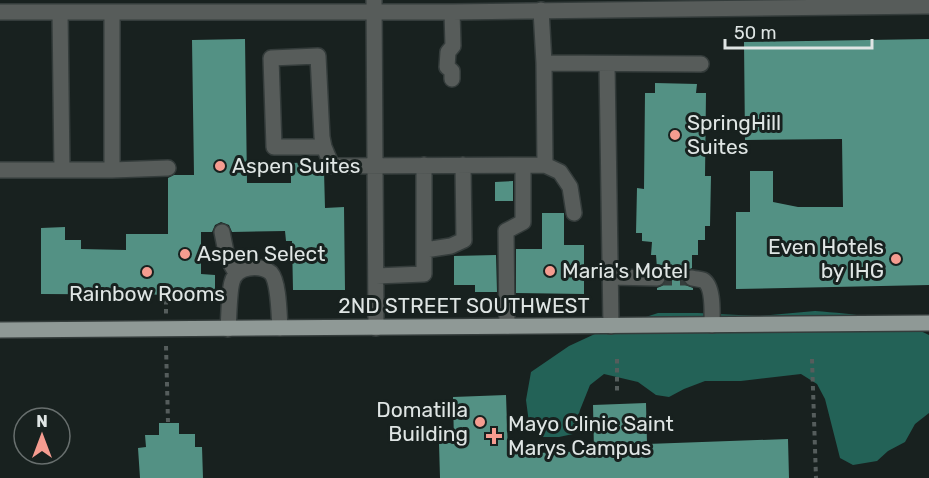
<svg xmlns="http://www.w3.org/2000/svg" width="929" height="478" font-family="Rubik,sans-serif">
<rect width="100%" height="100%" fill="#18211f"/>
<path fill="#236257" d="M815,311C854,314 893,317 929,335V413L915,424L905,442L888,451L877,461L853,465L840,458L825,399L817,384L801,374L741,381H705L684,389L669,397L656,395L638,382L604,374L590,385L580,410L573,434L559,437H543L529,423L526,400L531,372L569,346L597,333L658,313H698L759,316Z"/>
<path fill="#539184" d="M245,39L247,183H291V163L320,162L324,171L325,208L344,207L345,290H293L292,241H286L285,231L232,232L229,225L221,222L215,225L212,232H201V274L215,275V295L41,294V228L65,227V240H81V249L126,250V234H168V178L174,175H194L192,40Z
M929,39V285L736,289V212H750V171H773V202L798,207H843L842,139L745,140L744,42Z
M655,83L697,84L696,93H706L705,176H711L710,226H705V240H698V255H692V268L685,271L683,275V280L685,285L693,288V290H657V288L662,286L666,283V274L663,270L657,268L656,255H651L652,242L642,241V233H636L637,188L644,189L645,93H655Z
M513,181V201H495V182Z
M542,213H564V245H584V294L516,293V249H542Z
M496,255L497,292H475V285H454V256Z
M506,395L508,454L594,451L593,405L646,403L647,444L788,439L789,478H440L439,443H454L453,397Z
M159,423H179V434H195V447H202L203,478H140L138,448L146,447L145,435H159Z"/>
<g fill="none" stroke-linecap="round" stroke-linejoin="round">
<path stroke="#363e3d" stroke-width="15" stroke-dasharray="15 8" stroke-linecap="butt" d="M657,278H692"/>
<defs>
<path id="minor" d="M374,0L376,328
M541,10L544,63
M0,12H452L929,6
M60,12L62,170
M452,12L453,46L448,52L447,67L452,71V79
M607,64L611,326
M324,147H274L271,58L318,56L322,137L324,147L332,166L545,165L544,63L701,64
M545,165L560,172L570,187L574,213
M0,170H112L168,168
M112,170V12
M222,232L227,257L236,273
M425,250L451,246L464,240L463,165
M376,276L424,274V165
M610,277L657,278
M692,278C696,279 700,279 703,280C714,286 712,314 712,325
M507,326L506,231L523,222V166
M228,329C229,317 229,292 232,282C234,274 241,269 249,268C256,267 265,268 271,273C279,282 279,316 280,328"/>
<path id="major" d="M0,330L929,323"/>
</defs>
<use href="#minor" stroke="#343c3b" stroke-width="18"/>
<use href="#major" stroke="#343c3b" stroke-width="18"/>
<path stroke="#555d5c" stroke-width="4" stroke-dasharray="4.5 4.5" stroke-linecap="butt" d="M166,300V314
M166,346L168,422
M617,359V395
M812,359L816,478"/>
<use href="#minor" stroke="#575c5a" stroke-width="15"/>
<use href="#major" stroke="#8f9996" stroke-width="15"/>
</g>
<g fill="#f59c90" stroke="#18211f" stroke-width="2">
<circle cx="675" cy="135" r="6"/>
<circle cx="220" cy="166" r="6"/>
<circle cx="185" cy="254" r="6"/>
<circle cx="896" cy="259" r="6"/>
<circle cx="550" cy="271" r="6"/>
<circle cx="147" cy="272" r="6"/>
<circle cx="480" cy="422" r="6"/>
<path d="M491 427h6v6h6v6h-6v6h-6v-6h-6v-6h6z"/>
</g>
<g text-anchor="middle" stroke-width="6" stroke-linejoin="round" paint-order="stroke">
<g font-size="21" fill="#dfe5e4" stroke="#18211f" text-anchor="start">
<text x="687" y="130">SpringHill<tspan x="687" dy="24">Suites</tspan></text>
<text x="232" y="173">Aspen Suites</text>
<text x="884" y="254" text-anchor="end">Even Hotels<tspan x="884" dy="24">by IHG</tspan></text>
<text x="197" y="261">Aspen Select</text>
<text x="562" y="278">Maria's Motel</text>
<text x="147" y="301" text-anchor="middle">Rainbow Rooms</text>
<text x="468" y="417" text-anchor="end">Domatilla<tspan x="468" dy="24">Building</tspan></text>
<text x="508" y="431">Mayo Clinic Saint<tspan x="508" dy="24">Marys Campus</tspan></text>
</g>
<g font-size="21" fill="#dfe5e4" stroke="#18211f">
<text x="464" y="313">2ND STREET SOUTHWEST</text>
</g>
</g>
<g transform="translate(42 436)"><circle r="28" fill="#18211f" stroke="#686f6e" stroke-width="1.5"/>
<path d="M0-4.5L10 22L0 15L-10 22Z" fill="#f59c90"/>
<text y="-9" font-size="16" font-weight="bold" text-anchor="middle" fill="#dfe5e4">N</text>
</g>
<path d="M725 39v9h147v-9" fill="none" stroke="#dfe5e4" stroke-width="3"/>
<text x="734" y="39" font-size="18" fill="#dfe5e4" stroke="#18211f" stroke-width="4.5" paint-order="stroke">50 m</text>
</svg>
